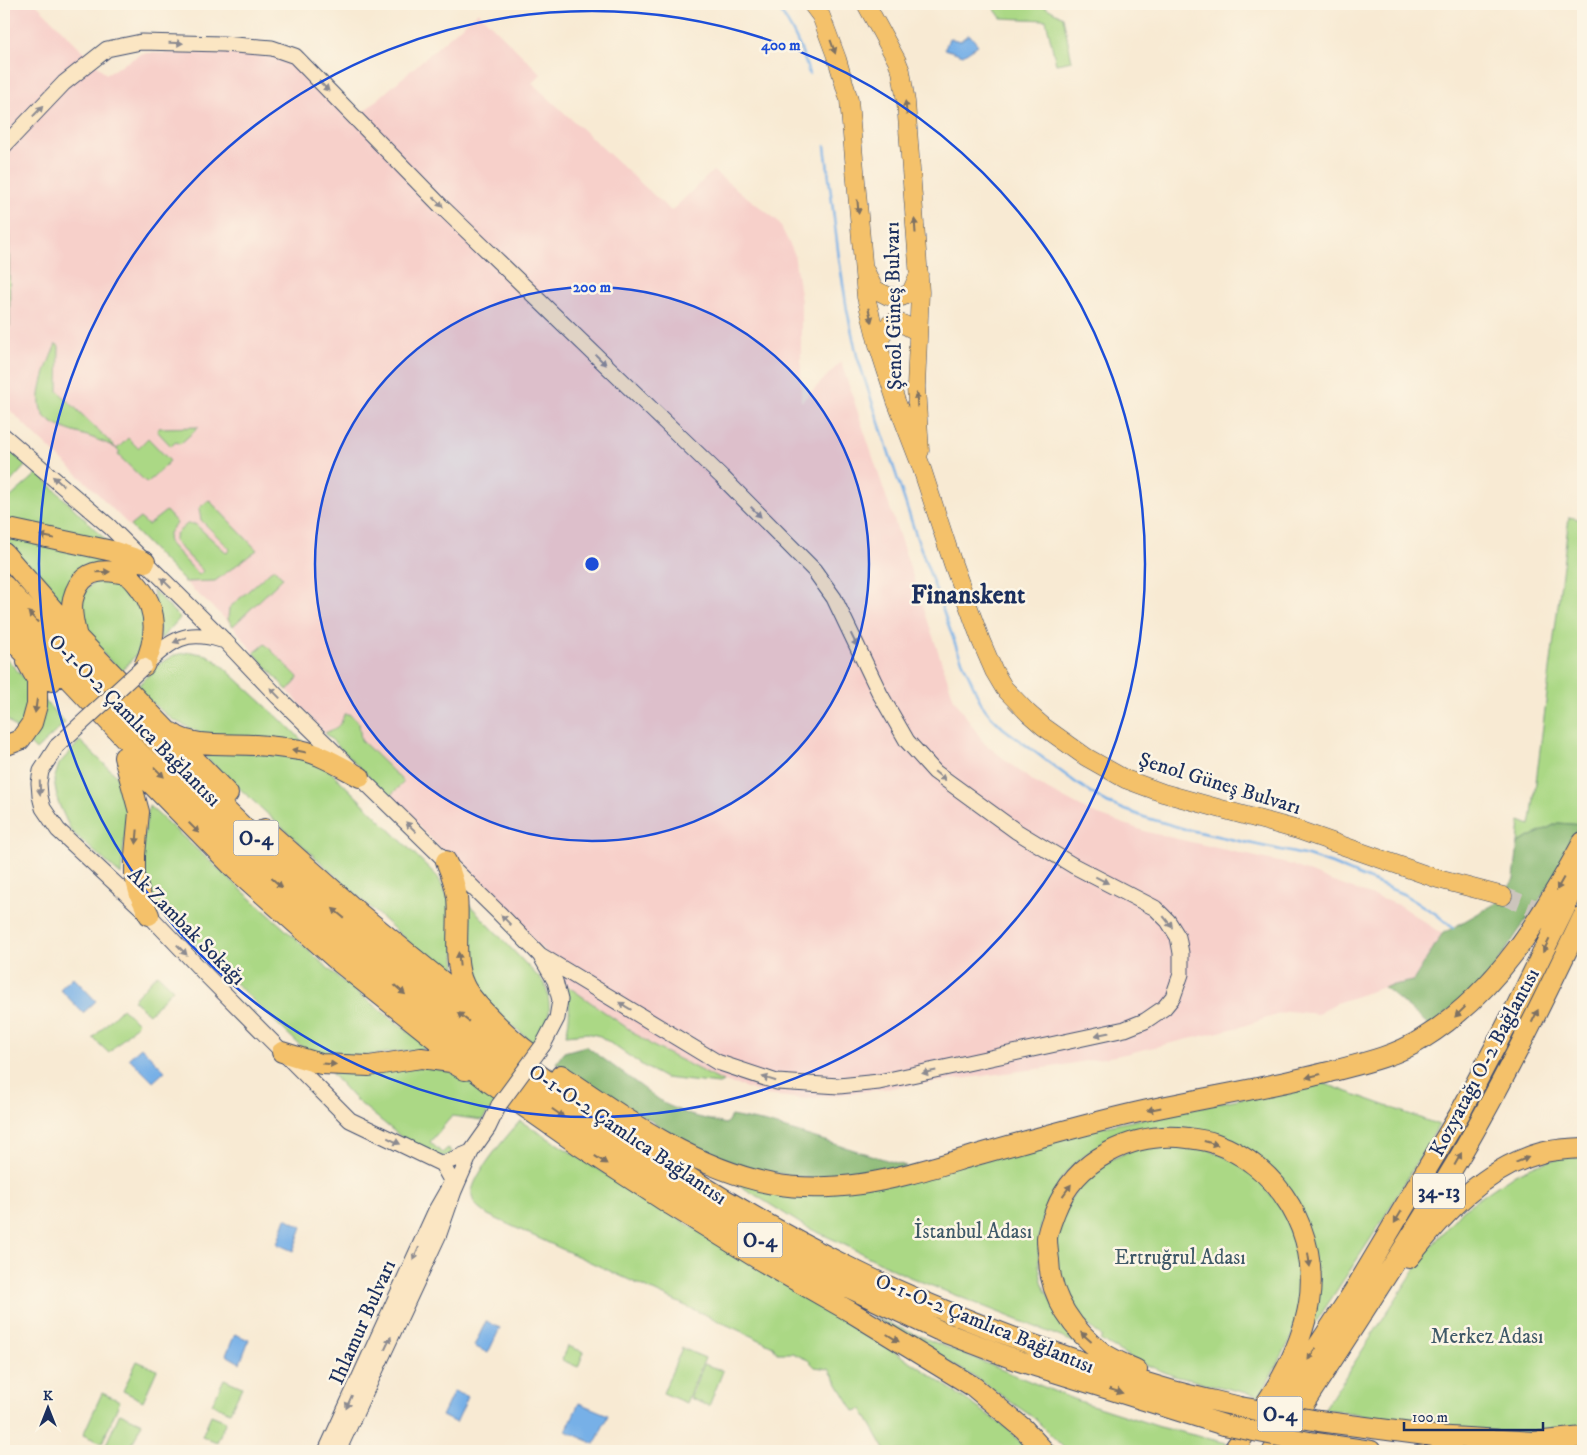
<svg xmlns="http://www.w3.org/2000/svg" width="1587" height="1455" font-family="'IM FELL DW Pica',serif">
<rect width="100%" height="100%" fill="#fcf5e5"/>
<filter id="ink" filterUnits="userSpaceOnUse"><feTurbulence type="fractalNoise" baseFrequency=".02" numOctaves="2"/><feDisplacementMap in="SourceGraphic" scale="10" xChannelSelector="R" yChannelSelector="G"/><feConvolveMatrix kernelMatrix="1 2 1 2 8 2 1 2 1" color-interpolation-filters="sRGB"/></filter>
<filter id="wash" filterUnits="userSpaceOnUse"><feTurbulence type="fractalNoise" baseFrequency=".0096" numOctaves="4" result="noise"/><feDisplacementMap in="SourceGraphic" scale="20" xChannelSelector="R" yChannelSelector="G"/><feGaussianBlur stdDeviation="1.12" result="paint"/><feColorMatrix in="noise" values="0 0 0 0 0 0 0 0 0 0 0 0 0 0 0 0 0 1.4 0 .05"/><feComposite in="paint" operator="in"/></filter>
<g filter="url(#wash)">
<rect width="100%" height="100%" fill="#f8ead3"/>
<path fill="#f7d0ca" d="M4,4H36L106,74L143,53H267L289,58L354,120L478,12L541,74L532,83L671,211L713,171L778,221L794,253L801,302V402L841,362L954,699L984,743L1032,781L1090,812L1147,832L1292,865L1333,882L1399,905L1442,934L1413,981L1384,987L1336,1003L1318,1014L1288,1011L1240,1027L1120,1055L1052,1067L806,1099L766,1095L739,1085L723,1082L653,1046L566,985L553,960L325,733L254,653L233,626L185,582L90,486L35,435L4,404Z"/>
<path fill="#abd885" stroke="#638472" d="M991,4H1040L1063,17L1072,61L1056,64L1046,20L1001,18Z
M4,227L9,232L10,326H4Z
M56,344L59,346L58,391L117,449L128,438L138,448L148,438L170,461L147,483L118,455L120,452C114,445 102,442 93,438C79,433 58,429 46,418C30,403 49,361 56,344Z
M199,427L180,444L176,442L171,446L157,431L158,428Z
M4,443L26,465L4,489Z
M38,473L111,545L4,520V503Z
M209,500L257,550L215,581L185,582L130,526L140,518L148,525L166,511L177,523C171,530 165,535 170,544L199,575L203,571L174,541L176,534L187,524H195L227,553L230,549L201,520L199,508Z
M1569,517L1583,520V825L1558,823L1518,843L1520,821L1530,825L1532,814Z
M4,536L119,563L70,581L63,595L62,611L4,543Z
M274,568L283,578L233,626L228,619L229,608Z
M112,579L126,584L139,597L146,618L141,649L121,672L86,636L78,623L83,593L95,581Z
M153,590L180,618L161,639Z
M265,644L298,677L294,684L287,690L254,653Z
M191,652L207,655L219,663L294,732L307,746L202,734L173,720L135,689L159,664L174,655Z
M4,656L65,723L36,750L4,716Z
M344,714H349L359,723L361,740L404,782L389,797L325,733C336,728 341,727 344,714Z
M80,741L121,780L128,802L121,875L71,831L58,802L54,780L59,764Z
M195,748L307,758L325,766L438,877L450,902L458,987Z
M149,806L341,980L430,1048L344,1058L307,1052L155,906L141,883L142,847Z
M464,899L545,984C553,1013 550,1019 535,1044L493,1010L479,994L466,968Z
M157,974L173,989L149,1014L133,1000Z
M566,985L653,1046L723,1082L719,1084L665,1078L645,1067L600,1036L587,1033L566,1035C571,1016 570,1004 566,985Z
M122,1008L138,1023L109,1053L93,1038Z
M428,1067L451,1072L498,1100L482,1120L452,1116L430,1142L442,1153L448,1148L452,1153L446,1156L435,1157L411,1145L356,1100L331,1073Z
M1320,1082L1439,1125L1379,1226L1310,1331L1319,1279L1251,1152L1127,1137L1125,1134C1108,1142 1089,1150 1075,1163C1043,1193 1029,1249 1045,1290C1048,1296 1052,1301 1055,1306C1064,1319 1072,1332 1081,1345L907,1276L839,1242L806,1227L728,1178L789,1192Z
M520,1121L913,1363L1010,1430L1028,1451H886L862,1409L854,1411L829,1369L815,1367L808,1360L792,1353H777L773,1346L488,1215C480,1209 473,1205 472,1195C470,1178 508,1135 520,1121Z
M1144,1144L1206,1147L1250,1170L1293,1221L1304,1287L1291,1339L1260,1396L1174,1376L1137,1361L1100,1340L1102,1337L1079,1317L1065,1294L1055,1261L1057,1237L1064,1208L1083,1181L1100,1165Z
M1563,1157L1583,1158V1427L1565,1429L1564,1434L1470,1431L1325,1409L1323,1411L1425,1254L1462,1210L1515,1174L1538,1164Z
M871,1316L1073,1399L1160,1427L1227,1443L1222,1451H1067L1034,1418L976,1378Z
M568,1346L584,1352L578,1367L562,1360Z
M682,1348L705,1358L686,1403L663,1393Z
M137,1361L157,1370L143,1401L123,1391Z
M704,1364L723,1371L709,1406L690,1398Z
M224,1379L242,1387L230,1412L212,1404Z
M102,1393L120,1401L102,1443L83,1435Z
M120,1413L142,1423L129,1451H103Z
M211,1415L226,1421L217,1442L202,1436Z"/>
<path fill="#88b872" stroke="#527468" d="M1558,823L1583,825L1551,882L1485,982L1430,1026L1384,987L1413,981L1442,934L1500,901L1514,879L1518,843Z
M586,1046L665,1104L690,1115L726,1124L731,1116L767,1123L906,1166L876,1176L813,1179L750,1169L697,1149L556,1063L564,1052Z"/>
<path fill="#77b0e7" stroke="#4970a2" d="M969,34L978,45L963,55L945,49L949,38L960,41Z
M73,977L96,1001L83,1013L60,989Z
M141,1047L165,1071L153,1082L129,1058Z
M286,1218L302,1227L293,1251L277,1244Z
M486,1321L500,1328L488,1353L474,1346Z
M235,1334L249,1340L240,1363L226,1355Z
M454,1391L468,1397L456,1423L442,1416Z
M579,1403L608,1415L595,1444L566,1431Z"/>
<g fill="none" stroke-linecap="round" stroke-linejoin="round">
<path stroke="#77b0e7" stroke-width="2.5" d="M775,4C791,25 802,48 809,74
M825,146L839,258L847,310L857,356L917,538L957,649L982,705L990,715L1003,728L1075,782L1107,803L1144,817L1185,829L1308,856L1332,864L1403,894L1436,914L1453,928"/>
</g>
</g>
<g filter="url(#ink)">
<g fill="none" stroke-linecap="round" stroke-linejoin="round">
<path stroke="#ccc5bc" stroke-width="18" stroke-dasharray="18 9" stroke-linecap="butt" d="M1503,896L1554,916"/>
<defs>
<path id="secondary" d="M4,146L64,83L107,49L141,42L223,44L272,48L295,56L441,206L722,477L814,570L834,598L880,694L907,741L935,772L1016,831L1074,866L1155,908L1168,921L1178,937L1181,953V974L1173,997L1164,1008L1145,1021L1125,1029L879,1082L839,1086L777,1082L717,1062L540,955
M4,436L110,527L225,641L278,697L499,913L540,955L555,981L560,1000L557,1018L543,1045
M147,663C172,640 186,629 221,640
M57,746L41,771L39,783L40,796L43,808L58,830L149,915L208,977L350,1120L442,1164L471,1152
M326,1451L436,1210L452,1182L442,1164
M338,1451L439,1234L454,1191L471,1152L488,1128L499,1105"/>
<path id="primary" d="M812,4L821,16L837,59L849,100L866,297L878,345L896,401L921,466L953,564L981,641L994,671L1004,688L1028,713L1044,727L1086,757L1125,779L1163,793L1298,830L1438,879L1503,896
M866,4L897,61L901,71L906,102L920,292L916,387L920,451
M866,272L874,289L888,296L902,297L911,292L919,274
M878,345C890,316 892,318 918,332"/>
<path id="highway" d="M4,528L112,551L145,562
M4,553L77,637L228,794
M4,585C53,639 105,691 157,742C207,792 258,842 310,890C335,911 360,932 385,953C528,1073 681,1184 848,1267C905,1296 964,1319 1023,1341C1070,1358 1118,1375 1167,1389C1191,1396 1216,1401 1240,1407
M4,611L134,748L246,856L422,1009L554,1110L639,1168L780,1252L837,1282L938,1330L1019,1361L1224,1425
M4,632L52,681
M77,637C74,625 70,611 73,599C79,576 93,569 115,572C118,573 123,573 126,574C132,577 136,583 140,588C159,612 156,640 144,666
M172,733C190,748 232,743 255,745C270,746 286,748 300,750C321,754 341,767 360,777
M4,746L20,740L32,723L37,705V680L27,662
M124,757L139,812L135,855V877L140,895L149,915
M126,758L236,870L339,962L489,1082L579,1145L671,1205L760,1260L851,1312L974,1387L1024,1429L1044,1451
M265,829L360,914L471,1005
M446,861C451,873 455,884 457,897C460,924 452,961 464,985C472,1003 514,1042 531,1054
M282,1052L321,1064L369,1066L421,1058L451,1062L465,1070
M561,1075C625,1119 695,1169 773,1184C802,1189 832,1188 861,1184C902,1178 941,1165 980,1154C1033,1139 1086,1124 1139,1112C1202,1098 1266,1088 1329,1072C1360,1064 1394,1057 1422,1039C1497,993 1542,917 1583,842
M1409,1258C1443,1214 1485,1168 1541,1153C1555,1149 1569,1149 1583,1148
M1137,1370C1126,1365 1113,1360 1103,1353C1074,1331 1050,1298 1049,1260C1048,1253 1047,1245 1047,1238C1048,1229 1052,1220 1055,1212C1075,1159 1133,1131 1188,1138C1196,1139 1206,1140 1214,1143C1280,1166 1320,1234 1309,1303C1300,1359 1265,1406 1233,1451
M1285,1396L1354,1291L1459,1115L1515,1009L1583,871
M1319,1421L1434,1436L1534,1442L1583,1437
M1309,1442L1371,1451
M1273,1451C1331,1361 1392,1270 1447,1178C1498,1094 1541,1005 1583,917"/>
</defs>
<use href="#secondary" stroke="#3c4b70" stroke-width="17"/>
<use href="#primary" stroke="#3c4b70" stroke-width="19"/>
<use href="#highway" stroke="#3c4b70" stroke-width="22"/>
<use href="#secondary" stroke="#fbe6c3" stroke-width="15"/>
<use href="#primary" stroke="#f4c16a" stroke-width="18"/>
<use href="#highway" stroke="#f4c16a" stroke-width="20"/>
<defs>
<path id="secondary-bridge" d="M57,746L144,666
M499,1105L543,1045"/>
<path id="highway-bridge" d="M1240,1407L1319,1421
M1224,1425L1309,1442"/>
</defs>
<use href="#secondary-bridge" stroke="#3c4b70" stroke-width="17" stroke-linecap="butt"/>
<use href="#highway-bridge" stroke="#3c4b70" stroke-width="22" stroke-linecap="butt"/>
<use href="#secondary-bridge" stroke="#fbe6c3" stroke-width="15"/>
<use href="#highway-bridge" stroke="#f4c16a" stroke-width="20"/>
</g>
<defs><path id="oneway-solid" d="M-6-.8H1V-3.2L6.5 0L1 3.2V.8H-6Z" transform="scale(1.25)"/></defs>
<g fill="#8b8a90">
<use href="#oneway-solid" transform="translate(176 43) rotate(1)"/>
<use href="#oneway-solid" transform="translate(324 86) rotate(45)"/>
<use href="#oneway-solid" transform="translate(38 111) rotate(-47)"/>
<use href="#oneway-solid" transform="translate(438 202) rotate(45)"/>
<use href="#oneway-solid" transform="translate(601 360) rotate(44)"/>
<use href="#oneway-solid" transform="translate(58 481) rotate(-139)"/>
<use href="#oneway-solid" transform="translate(756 512) rotate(45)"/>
<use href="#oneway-solid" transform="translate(166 583) rotate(-136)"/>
<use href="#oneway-solid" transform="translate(180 640) rotate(158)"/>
<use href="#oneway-solid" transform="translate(854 640) rotate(64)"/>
<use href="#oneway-solid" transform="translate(275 693) rotate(-134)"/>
<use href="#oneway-solid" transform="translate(940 776) rotate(39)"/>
<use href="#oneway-solid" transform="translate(40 788) rotate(88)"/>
<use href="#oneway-solid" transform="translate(411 827) rotate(-136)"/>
<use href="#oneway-solid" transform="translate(1102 880) rotate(27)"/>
<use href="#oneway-solid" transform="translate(506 920) rotate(-134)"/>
<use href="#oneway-solid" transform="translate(1168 922) rotate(52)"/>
<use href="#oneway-solid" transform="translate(182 950) rotate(46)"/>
<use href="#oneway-solid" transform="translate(625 1006) rotate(-149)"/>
<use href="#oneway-solid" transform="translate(1102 1034) rotate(168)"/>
<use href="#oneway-solid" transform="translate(929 1072) rotate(168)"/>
<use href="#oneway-solid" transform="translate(769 1079) rotate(-162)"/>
<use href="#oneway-solid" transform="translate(394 1141) rotate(26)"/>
<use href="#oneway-solid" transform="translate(416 1254) rotate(114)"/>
<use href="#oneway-solid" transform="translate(388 1343) rotate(-65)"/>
<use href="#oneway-solid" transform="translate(349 1402) rotate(114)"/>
</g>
<g fill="#7d7163">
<use href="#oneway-solid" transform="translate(833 47) rotate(70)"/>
<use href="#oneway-solid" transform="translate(906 108) rotate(-96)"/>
<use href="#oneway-solid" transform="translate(858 207) rotate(85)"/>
<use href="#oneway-solid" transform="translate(915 226) rotate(-94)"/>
<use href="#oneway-solid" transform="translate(870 315) rotate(76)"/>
<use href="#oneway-solid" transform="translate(917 400) rotate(-93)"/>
<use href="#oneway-solid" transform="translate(47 537) rotate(-168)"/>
<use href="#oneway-solid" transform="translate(103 572) rotate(-2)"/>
<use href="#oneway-solid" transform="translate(33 617) rotate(-133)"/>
<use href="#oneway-solid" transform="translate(36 706) rotate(98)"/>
<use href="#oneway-solid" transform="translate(299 751) rotate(-169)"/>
<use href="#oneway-solid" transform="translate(159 772) rotate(44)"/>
<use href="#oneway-solid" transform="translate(194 828) rotate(45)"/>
<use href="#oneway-solid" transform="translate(137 837) rotate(95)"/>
<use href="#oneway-solid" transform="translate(277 883) rotate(41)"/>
<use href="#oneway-solid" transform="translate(1560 884) rotate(119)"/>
<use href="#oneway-solid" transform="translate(338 913) rotate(-140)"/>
<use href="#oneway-solid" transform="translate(1546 946) rotate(117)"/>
<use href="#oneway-solid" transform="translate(459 959) rotate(-95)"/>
<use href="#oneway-solid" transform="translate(400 990) rotate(41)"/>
<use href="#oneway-solid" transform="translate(1460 1012) rotate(136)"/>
<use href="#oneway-solid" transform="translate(1535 1016) rotate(-64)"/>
<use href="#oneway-solid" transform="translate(463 1017) rotate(-142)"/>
<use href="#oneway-solid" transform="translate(329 1064) rotate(3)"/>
<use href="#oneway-solid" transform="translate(1313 1076) rotate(166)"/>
<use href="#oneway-solid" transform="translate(1154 1109) rotate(168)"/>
<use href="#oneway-solid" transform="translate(558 1113) rotate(35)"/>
<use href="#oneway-solid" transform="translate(1211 1143) rotate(16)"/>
<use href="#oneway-solid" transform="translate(1458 1159) rotate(-61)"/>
<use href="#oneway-solid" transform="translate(601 1160) rotate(33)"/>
<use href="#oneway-solid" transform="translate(1522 1160) rotate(-22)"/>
<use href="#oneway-solid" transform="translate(1067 1190) rotate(-54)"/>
<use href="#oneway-solid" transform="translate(1398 1217) rotate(121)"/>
<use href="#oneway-solid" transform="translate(1309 1260) rotate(82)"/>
<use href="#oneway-solid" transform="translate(1086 1337) rotate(-138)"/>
<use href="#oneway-solid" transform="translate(893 1338) rotate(32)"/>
<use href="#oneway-solid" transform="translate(1312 1354) rotate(124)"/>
<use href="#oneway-solid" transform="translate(1116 1391) rotate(17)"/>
</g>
</g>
<circle cx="592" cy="564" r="277" fill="#1d4ed8" fill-opacity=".12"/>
<g fill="none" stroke="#1d4ed8" stroke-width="2.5">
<circle cx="592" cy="564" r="277"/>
<circle cx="592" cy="564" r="553"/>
</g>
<g text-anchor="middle" stroke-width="5" stroke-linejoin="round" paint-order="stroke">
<g fill="#fcf5e5" stroke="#5e6a86" stroke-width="1">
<rect x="233.5" y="820.5" width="45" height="35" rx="4"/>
<rect x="1413" y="1173.5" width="52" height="35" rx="4"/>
<rect x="737.5" y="1222.5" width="45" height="35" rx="4"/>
<rect x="1257.5" y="1396.5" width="45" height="35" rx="4"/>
</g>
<g font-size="20" font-weight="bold" fill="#1b2f5e">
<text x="256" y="845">O-4</text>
<text x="1439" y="1198">34-13</text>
<text x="760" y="1247">O-4</text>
<text x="1280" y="1421">O-4</text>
</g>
<g font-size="21" fill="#1b2f5e" stroke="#fcf5e5">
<text transform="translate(893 306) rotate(-91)" y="7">Şenol Güneş Bulvarı</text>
<text transform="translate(135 720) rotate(45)" y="7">O-1-O-2 Çamlıca Bağlantısı</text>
<text transform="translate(1220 783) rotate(17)" y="7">Şenol Güneş Bulvarı</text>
<text transform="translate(187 926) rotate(45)" y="7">Ak Zambak Sokağı</text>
<text transform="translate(1484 1062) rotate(-62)" y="7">Kozyatağı O-2 Bağlantısı</text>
<text transform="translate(628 1134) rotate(34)" y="7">O-1-O-2 Çamlıca Bağlantısı</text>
<text transform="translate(362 1322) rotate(-66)" y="7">Ihlamur Bulvarı</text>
<text transform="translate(985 1323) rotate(22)" y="7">O-1-O-2 Çamlıca Bağlantısı</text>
</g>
<g font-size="21" fill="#3f5968" stroke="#fcf5e5">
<text x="973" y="1238">İstanbul Adası</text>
<text x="1180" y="1264">Ertruğrul Adası</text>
<text x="1487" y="1343">Merkez Adası</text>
</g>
<g font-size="26" font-weight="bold" fill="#1b2f5e" stroke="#fcf5e5">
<text x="968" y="603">Finanskent</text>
</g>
</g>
<circle cx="592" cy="564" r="8" fill="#1d4ed8" stroke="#fcf5e5" stroke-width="2.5"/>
<g font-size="15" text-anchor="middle" font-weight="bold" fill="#1d4ed8" stroke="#fcf5e5" stroke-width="5" stroke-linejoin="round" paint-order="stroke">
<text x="781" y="50">400 m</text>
<text x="592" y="292">200 m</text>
</g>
<rect width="1587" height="1455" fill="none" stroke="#fcf5e5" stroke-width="20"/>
<g transform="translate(48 1408)" stroke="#fcf5e5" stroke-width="4" paint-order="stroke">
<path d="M0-4L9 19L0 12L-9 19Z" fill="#1b2f5e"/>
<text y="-8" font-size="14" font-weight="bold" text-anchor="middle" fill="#1b2f5e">K</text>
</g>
<path d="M1404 1422v8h139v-8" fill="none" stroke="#1b2f5e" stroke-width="2.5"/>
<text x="1412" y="1422" font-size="15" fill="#1b2f5e" stroke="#fcf5e5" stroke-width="4" paint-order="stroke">100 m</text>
</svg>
